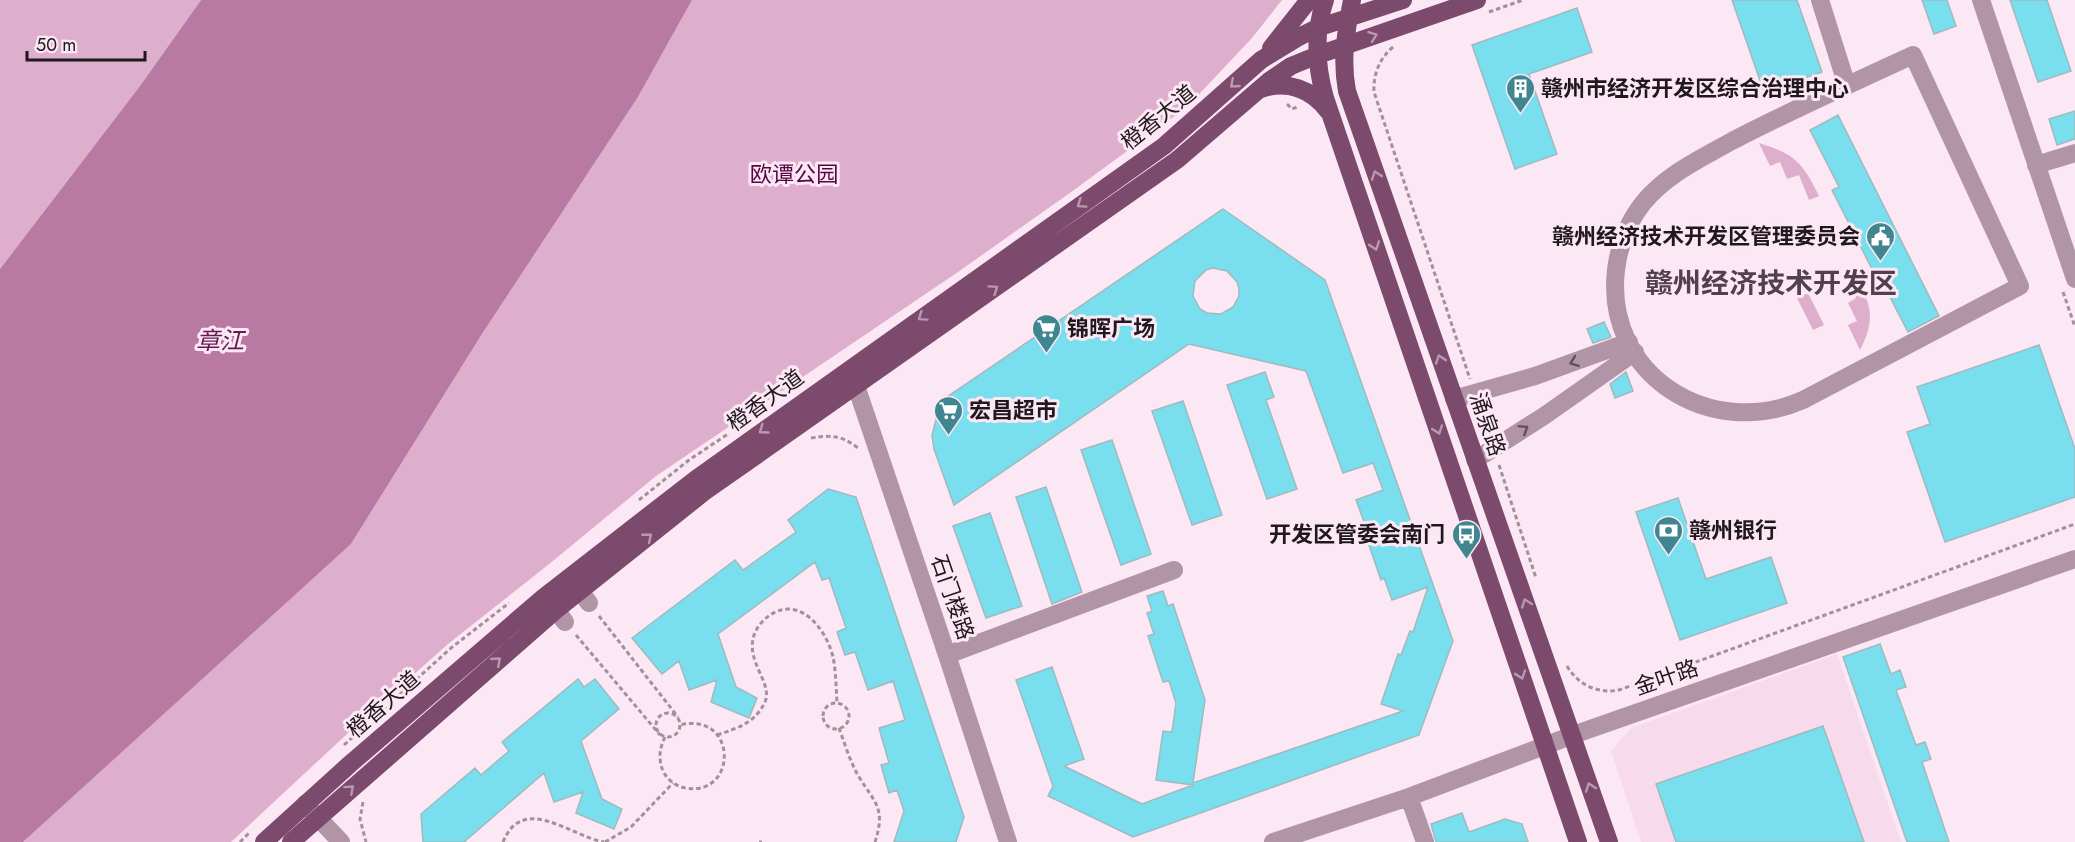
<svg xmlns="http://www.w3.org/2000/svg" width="2075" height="842" font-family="Jost,'Noto Sans SC',sans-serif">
<rect width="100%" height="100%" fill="#fce7f4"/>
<path fill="#f7dbed" d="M1837,654L1901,842H1641L1611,751L1631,728Z"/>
<path fill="#deaecd" d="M0,0H201L140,86L0,269Z
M692,0H1282L1252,38L1187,107L1074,190L958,272L656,476L548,565L448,644L348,733L231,842H23L351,544L482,334L638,97Z
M1759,143C1795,154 1803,163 1819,196L1809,200L1799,175L1787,179L1780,162L1770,166Z
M1855,273C1870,304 1877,317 1860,350L1848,325L1857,321L1848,303L1856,298L1845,277Z
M1808,293L1824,325L1813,330L1797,298Z"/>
<path fill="#b879a3" d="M201,0H692L638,97L482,334L351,544L23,842H0V269L140,86Z"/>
<path fill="#79deed" stroke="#a0babe" stroke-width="1.5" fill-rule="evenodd" d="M1732,0H1797L1822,72L1764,92Z
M1922,0H1947L1956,26L1934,34Z
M2010,0H2047L2071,71L2038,82Z
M1577,8L1592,52L1529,74L1557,154L1515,169L1472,45Z
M2075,111V139L2057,145L2049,119Z
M1838,115L1939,316L1908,332L1878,274L1875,275L1832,190L1839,187L1810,130Z
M1223,209L1325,280L1453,641L1419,735L1133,837L1048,796L1053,786L1016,680L1052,667L1084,759L1064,766L1142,804L1193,785L1156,780L1163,731L1172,732L1176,703L1169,681L1163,682L1148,636L1154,634L1147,613L1152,611L1147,596L1163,591L1168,606L1173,604L1205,700L1193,783L1403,711L1381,704L1398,654L1401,655L1410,631L1413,632L1428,587L1392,600L1384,578L1381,580L1364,531L1367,530L1356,500L1383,490L1373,463L1343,473L1306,371L1189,344L954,505L934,449L932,435L941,401ZM1213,268L1227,271L1237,282L1239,289V296L1233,307L1221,314L1207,313L1200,309L1193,296L1195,281L1206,270Z
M1604,322L1611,337L1593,343L1587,329Z
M2039,345L2075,449V497L1945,542L1907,432L1930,424L1917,387Z
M1265,372L1274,397L1266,400L1297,489L1267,499L1227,385Z
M1626,372L1633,391L1615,398L1610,384Z
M1183,401L1222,515L1192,525L1152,411Z
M1112,440L1151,554L1121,565L1081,450Z
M1046,487L1082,592L1052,604L1016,497Z
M828,489L856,497L964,817L956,842H894L904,811L897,790L889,793L881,765L889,763L879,728L905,720L893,681L868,690L855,652L845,655L837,632L846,628L829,578L822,580L815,562L718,634L736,687L757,698L749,718L711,702L717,680L689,690L679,661L662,674L632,638L735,560L743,570L796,532L788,520Z
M1678,498L1706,579L1771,557L1787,603L1680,640L1636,512Z
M990,513L1022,606L986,618L953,526Z
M1880,644L1891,674L1900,670L1906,687L1896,690L1916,745L1925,742L1931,759L1922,762L1949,842H1907L1843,657Z
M578,679L584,687L595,679L619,709L581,741L602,799L622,809L614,829L576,813L583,792L554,802L544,773L464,842H423L421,814L475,768L481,775L509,751L502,742Z
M1823,726L1864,842H1676L1656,784Z
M1462,813L1469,832L1505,819L1522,824L1528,842H1436L1431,824Z"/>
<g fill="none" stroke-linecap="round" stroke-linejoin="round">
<path stroke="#a0919a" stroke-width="3" stroke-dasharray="4.5 3" stroke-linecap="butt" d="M1489,12L1523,0
M1393,47C1379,59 1373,75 1374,92L1470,379
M1287,104L1292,109L1299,106
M2063,292L2075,327
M1480,408L1488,433
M811,438C832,435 841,435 858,448
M1499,465L1536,578
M639,500L689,460L728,434
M599,616L678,717
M576,635L660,735
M1567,666C1578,685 1598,694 1619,690L2075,524
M823 716a13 13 0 1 1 26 0a13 13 0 1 1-26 0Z
M656 725a12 12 0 1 1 24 0a12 12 0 1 1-24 0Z
M839,728C845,744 850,762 859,777C875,803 886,808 875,842
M717,735C738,728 755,723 765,702C774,681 739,657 758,627C765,617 776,609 789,609C811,610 828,636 833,657C836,671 836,688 837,703
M665,737C659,749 658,761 664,773C669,781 677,787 686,788C738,797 738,711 680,725
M344,745L451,648L509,603
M363,802L360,819L366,842
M240,842L249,833
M503,842C523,793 570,836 604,842
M605,842L631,827L673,783
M759,842H762"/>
<path stroke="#b294a7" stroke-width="18" d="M1820,0L1847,86
M1981,0L2075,279
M1913,55L2020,286L1803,400C1710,441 1604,375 1616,270C1619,246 1628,222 1643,203C1667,174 1700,159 1732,141C1791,110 1853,83 1913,55Z
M2036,165L2075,153
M851,371L947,655L1008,842
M1454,399L1535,376L1629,342
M1475,460L1544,416L1635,352
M580,591L589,603
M556,610L565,622
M947,655L1174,570
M1409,797L1425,842
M305,804L341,842
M1273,842L1409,797L1573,735L2075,559"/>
<path stroke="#7b4a6c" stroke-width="18" d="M1325,0C1314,32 1316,66 1325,98L1578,842
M1352,0C1346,31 1341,60 1347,91L1609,842
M1271,48L1309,0
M1261,89C1287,80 1312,89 1328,111
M264,842L350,764L544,597L696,479L1164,146L1261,60L1297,38L1317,28L1403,0
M291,842L556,610L704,492L1177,160L1269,81L1291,66L1318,55L1477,0"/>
</g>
<defs><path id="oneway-chevron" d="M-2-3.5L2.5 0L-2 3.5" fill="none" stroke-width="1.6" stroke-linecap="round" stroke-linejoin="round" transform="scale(1.5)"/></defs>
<g stroke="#bc98b0">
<use href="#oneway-chevron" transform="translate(1373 36) rotate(-20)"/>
<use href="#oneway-chevron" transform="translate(1234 84) rotate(139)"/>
<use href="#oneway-chevron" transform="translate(1376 175) rotate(-109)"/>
<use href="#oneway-chevron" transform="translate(1081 204) rotate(145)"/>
<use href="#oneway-chevron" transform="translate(1375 246) rotate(71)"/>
<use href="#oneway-chevron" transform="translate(994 289) rotate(-35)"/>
<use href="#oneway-chevron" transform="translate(922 317) rotate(145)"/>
<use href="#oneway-chevron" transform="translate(1440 359) rotate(-109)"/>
<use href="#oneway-chevron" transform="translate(763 430) rotate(144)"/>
<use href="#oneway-chevron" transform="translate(1438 430) rotate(71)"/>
<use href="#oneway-chevron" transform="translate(648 537) rotate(-39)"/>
<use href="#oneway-chevron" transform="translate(1526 603) rotate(-110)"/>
<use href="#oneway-chevron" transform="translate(497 661) rotate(-41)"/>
<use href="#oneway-chevron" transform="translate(1521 675) rotate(71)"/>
<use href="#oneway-chevron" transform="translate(1590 787) rotate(-109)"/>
<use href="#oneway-chevron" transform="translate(350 789) rotate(-42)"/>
</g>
<g stroke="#61505b">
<use href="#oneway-chevron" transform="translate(1574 362) rotate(160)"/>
<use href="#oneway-chevron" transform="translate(1524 429) rotate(-32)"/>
</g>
<defs>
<symbol id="building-pin" viewBox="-11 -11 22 30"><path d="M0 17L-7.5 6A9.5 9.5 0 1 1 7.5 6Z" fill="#3f8690" stroke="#fce7f4"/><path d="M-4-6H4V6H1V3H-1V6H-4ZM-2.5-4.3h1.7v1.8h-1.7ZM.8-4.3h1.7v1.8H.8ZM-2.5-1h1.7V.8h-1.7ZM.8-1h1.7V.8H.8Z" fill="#fff"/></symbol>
<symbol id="civic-pin" viewBox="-11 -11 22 30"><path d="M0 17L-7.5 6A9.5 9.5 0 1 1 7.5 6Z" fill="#3f8690" stroke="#fce7f4"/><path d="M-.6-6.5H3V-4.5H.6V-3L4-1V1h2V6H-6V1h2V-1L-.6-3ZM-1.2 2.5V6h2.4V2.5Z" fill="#fff"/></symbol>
<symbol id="supermarket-pin" viewBox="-11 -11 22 30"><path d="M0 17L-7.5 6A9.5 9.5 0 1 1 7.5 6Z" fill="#3f8690" stroke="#fce7f4"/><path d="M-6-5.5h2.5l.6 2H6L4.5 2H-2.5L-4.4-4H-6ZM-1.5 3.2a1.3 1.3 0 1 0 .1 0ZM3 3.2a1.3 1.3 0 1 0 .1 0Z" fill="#fff"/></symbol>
<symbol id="bank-pin" viewBox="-11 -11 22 30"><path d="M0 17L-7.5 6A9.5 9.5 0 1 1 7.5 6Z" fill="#3f8690" stroke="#fce7f4"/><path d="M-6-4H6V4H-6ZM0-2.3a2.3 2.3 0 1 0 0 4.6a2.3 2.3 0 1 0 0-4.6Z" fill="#fff"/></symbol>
<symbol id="bus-pin" viewBox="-11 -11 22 30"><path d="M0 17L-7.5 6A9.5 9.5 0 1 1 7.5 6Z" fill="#3f8690" stroke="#fce7f4"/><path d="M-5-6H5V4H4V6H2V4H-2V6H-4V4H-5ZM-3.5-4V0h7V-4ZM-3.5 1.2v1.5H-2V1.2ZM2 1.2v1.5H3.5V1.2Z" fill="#fff"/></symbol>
</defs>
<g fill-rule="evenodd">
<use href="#building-pin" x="1504" y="72" width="33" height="45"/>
<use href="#civic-pin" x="1864" y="220" width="33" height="45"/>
<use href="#supermarket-pin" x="1030" y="312" width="33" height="45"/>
<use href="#supermarket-pin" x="932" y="394" width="33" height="45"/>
<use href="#bank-pin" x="1652" y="514" width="33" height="45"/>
<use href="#bus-pin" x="1450" y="518" width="33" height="45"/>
</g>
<g text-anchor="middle" stroke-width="6" stroke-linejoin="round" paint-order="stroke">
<g font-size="22" font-weight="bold" fill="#1f181c" stroke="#fce7f4" text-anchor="start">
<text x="1541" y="96">赣州市经济开发区综合治理中心</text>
<text x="1860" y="244" text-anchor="end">赣州经济技术开发区管理委员会</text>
<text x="1067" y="336">锦晖广场</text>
<text x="969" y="418">宏昌超市</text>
<text x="1689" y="538">赣州银行</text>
<text x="1445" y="542" text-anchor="end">开发区管委会南门</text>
</g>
<g font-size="22" fill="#1f181c" stroke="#fce7f4">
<text transform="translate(1158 117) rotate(-39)" y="8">橙香大道</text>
<text transform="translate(765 400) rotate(-36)" y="8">橙香大道</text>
<text transform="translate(1488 424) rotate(71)" y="8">涌泉路</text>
<text transform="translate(953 597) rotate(71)" y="8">石门楼路</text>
<text transform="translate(1666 677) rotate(-19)" y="8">金叶路</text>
<text transform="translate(383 704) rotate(-41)" y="8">橙香大道</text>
</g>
<g font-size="22" fill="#540543" stroke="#fce7f4">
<text x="794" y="182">欧谭公园</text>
</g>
<g font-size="24" font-style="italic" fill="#641951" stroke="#fce7f4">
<text x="220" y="349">章江</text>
</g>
<g font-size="28" font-weight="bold" fill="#52414c" stroke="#fce7f4">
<text x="1771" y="293">赣州经济技术开发区</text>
</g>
</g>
<path d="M27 51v9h118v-9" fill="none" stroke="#1f181c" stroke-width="3"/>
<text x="36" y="51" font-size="18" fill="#1f181c" stroke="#fce7f4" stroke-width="4.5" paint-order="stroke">50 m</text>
</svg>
